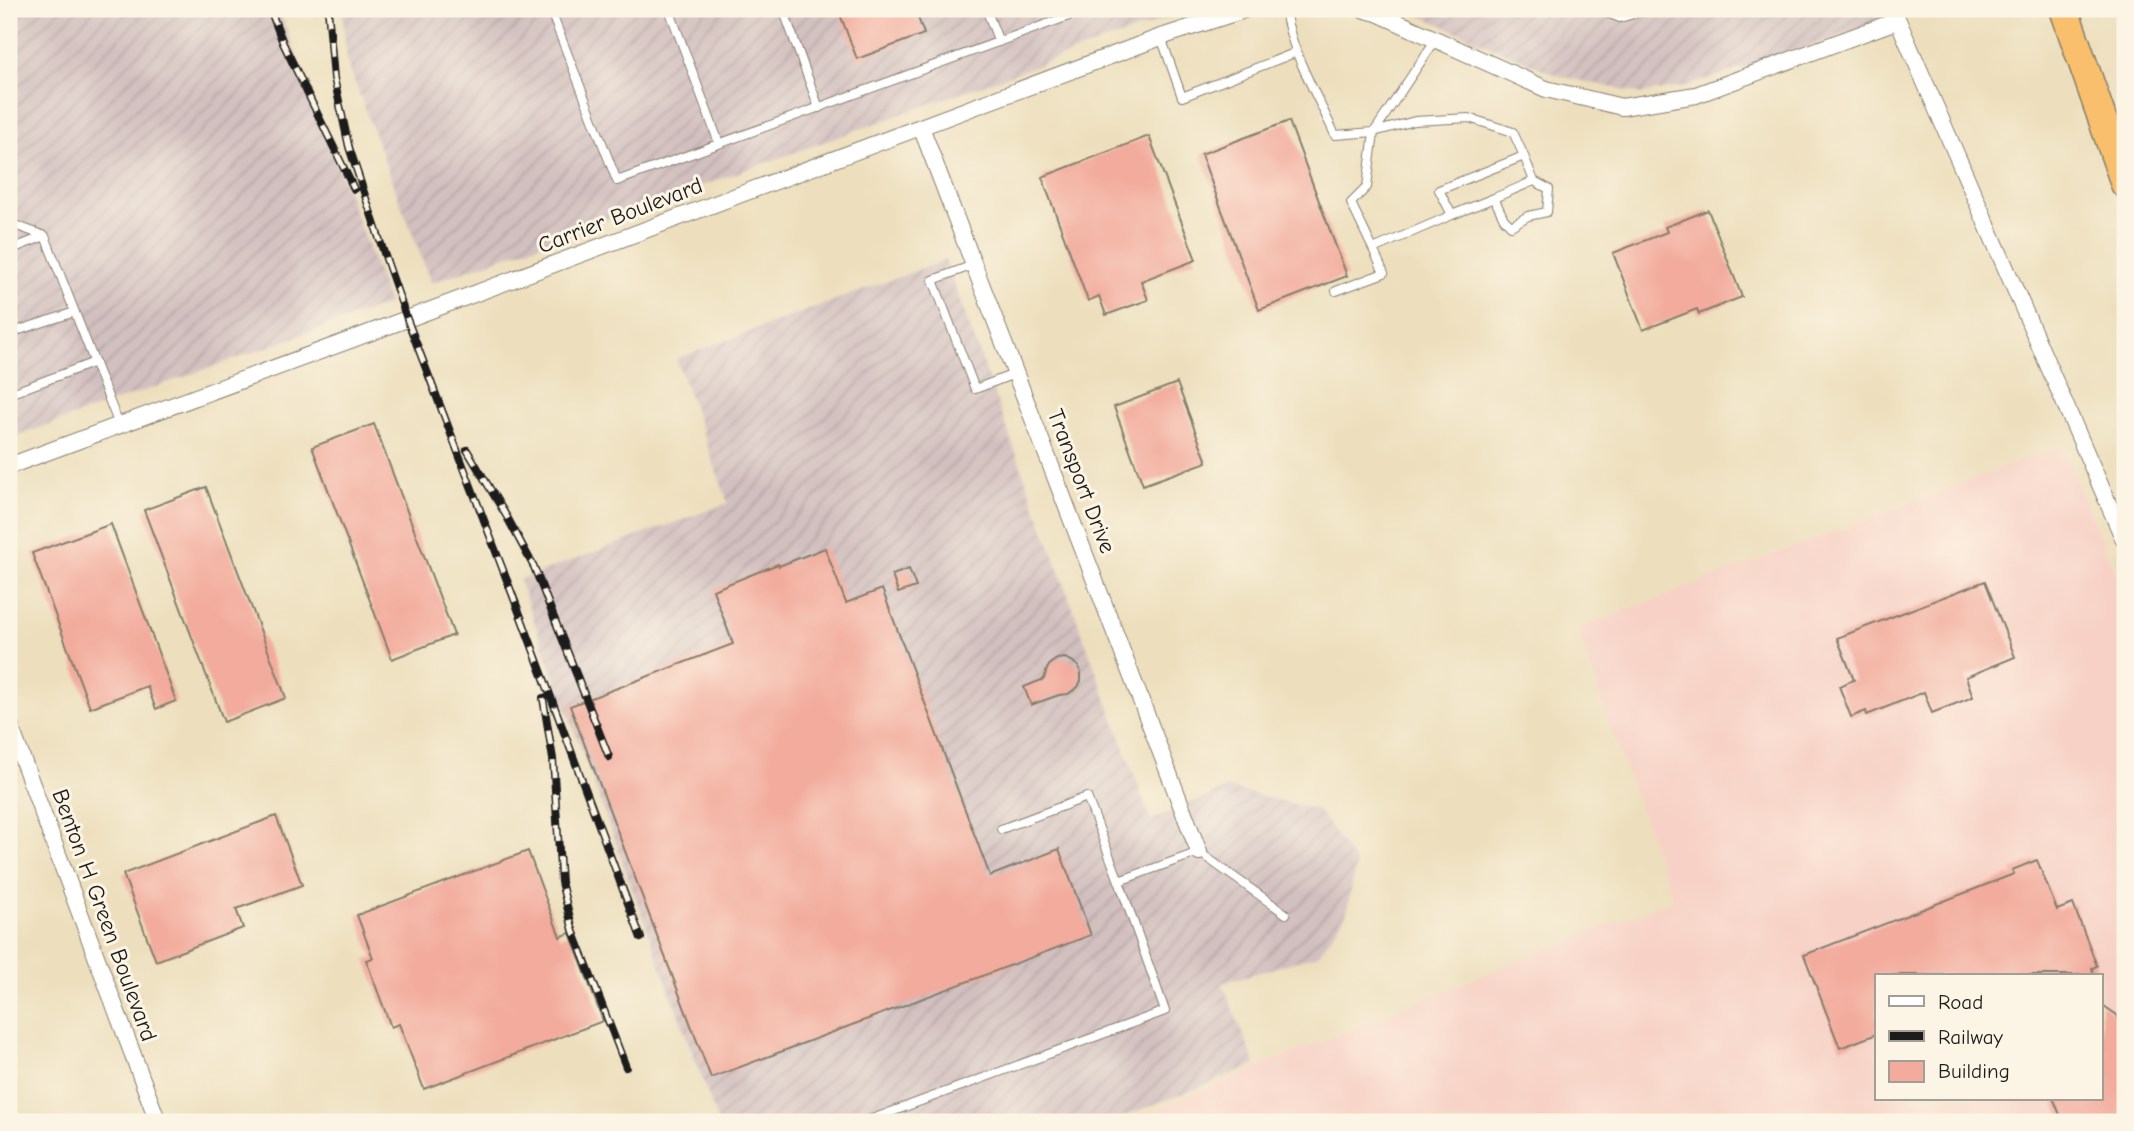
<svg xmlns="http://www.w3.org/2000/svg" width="2134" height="1131" font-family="'Comic Neue',sans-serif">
<defs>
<pattern id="industrial-furrows" width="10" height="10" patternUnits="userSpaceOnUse" patternTransform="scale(1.75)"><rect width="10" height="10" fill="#d2bfbf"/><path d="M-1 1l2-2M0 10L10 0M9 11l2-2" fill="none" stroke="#b4a4a4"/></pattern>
</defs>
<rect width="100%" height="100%" fill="#fcf5e5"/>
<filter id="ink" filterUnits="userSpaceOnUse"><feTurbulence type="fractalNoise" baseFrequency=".0143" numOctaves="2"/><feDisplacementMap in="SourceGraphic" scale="14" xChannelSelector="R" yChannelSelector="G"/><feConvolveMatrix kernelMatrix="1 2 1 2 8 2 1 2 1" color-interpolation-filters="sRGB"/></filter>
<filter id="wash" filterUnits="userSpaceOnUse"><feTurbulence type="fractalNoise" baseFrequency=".00686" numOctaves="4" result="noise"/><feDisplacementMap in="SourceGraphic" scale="28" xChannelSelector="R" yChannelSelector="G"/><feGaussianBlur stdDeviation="1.57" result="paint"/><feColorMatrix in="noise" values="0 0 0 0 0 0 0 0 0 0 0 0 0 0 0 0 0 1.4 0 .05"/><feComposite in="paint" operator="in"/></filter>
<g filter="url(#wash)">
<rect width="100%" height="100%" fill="#eddfbd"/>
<path fill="#f7d1c6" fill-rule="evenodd" d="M2061,446L2125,595V1122H1125L1552,947L1674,900L1612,734L1578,629ZM1877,975H2101V1098H1877Z"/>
<path fill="url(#industrial-furrows)" d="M9,9H279L389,304L9,439Z
M342,9H1194L431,283L347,62Z
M1405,9H1888L1892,19L1687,86L1641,94L1559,76Z
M945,260L1151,820L1227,788L1318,810L1356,864L1346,915L1318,955L1222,983L1256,1065L1110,1122H718L519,580L728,503L676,359Z"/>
<g id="blocks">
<path fill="#f2ab9c" d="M838,9H915L924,34L857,59Z
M1289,121L1347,276L1259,310L1201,154Z
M1149,136L1196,260L1141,281L1148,300L1106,315L1099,296L1088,301L1042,177Z
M1708,210L1742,297L1699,314L1697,309L1643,330L1613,253L1667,232L1665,227Z
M1177,383L1207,462L1143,485L1114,407Z
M374,424L454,635L392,659L312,447Z
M206,487L286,698L224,722L144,510Z
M111,524L176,701L156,709L147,686L90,708L32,553Z
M825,548L846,603L882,589L990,876L1059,849L1091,935L711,1078L570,706L733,644L713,590L778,564L779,566Z
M909,569L916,587L898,593L892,575Z
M1985,581L2015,657L1966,677L1973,697L1932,713L1924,692L1867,715L1866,711L1851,717L1839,686L1854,680L1837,638Z
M1065,658L1072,661L1078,666L1081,673V681L1078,687L1068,694L1059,695L1031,705L1024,687L1044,679L1047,669L1051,663L1057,659Z
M276,816L302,885L236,909L243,928L156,961L123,874Z
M528,851L560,937L570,933L603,1021L424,1089L399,1024L391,1027L366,960L373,958L357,915Z
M2037,860L2057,910L2073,904L2097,966L2092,968L2094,975H1877V1034L1840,1048L1804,955L2014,874L2012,870Z
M2101,1004L2117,1015L2121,1023L2123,1032L2121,1044L2125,1056V1122H2063L2053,1098H2101Z"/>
</g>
</g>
<g filter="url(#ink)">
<use href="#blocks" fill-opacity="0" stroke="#847e6c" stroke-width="2"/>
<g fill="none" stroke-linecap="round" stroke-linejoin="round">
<defs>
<path id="service" d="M550,9L617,181L1088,9
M669,9L719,143
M783,9L819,108
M986,9L999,42
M1285,9C1291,53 1317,95 1335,135L1374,132L1436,39
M1597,9L1620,18L1650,9
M1161,37L1182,97L1297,52
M1469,118L1513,132L1524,156L1439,190L1452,215L1373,249L1351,203L1367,187L1374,132L1415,121Z
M1524,156L1534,181L1549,189L1547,212L1528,216L1511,226L1504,219L1494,198L1534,181
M1452,215L1494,198
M9,223L45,236L119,425
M9,250L45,236
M976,264L933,280L975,389L1017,373
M1336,291L1384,273L1373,249
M10,333L75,312
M9,394L95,362
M1001,829L1087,797L1119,881L1199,852L1286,914
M864,1122L1165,1011L1119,881"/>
<path id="minor" d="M1362,9L1377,13L1546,89L1622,107L1696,95L1896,21
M1893,9L2125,542
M921,127L1199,852
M9,466L407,319L1161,37L1247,9
M9,723L158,1122"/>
<path id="trunk" d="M2064,9L2125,184"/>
</defs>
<use href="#service" stroke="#847e6c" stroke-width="10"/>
<use href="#minor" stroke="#847e6c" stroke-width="18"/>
<use href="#trunk" stroke="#847e6c" stroke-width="31"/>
<use href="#service" stroke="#fff" stroke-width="8"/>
<use href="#minor" stroke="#fff" stroke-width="16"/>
<use href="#trunk" stroke="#f9bf6d" stroke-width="28"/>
<defs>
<path id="rail" d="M270,9L283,43L354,189
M328,9L334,78L349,147L385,256L407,319L521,617L641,938
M467,450L507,517L534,567L609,757
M543,698L553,759L561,882L573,930L626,1067"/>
</defs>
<use href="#rail" stroke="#1c1c1c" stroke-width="8"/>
<use href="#rail" stroke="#fcf5e5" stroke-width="5" stroke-dasharray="16" stroke-linecap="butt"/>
</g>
</g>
<g text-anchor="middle" stroke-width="6" stroke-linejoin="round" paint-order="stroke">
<g font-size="23" fill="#1c1c1c" stroke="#fcf5e5">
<text transform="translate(620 215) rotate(-21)" y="8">Carrier Boulevard</text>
<text transform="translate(1082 481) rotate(69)" y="8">Transport Drive</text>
<text transform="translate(105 915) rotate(70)" y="8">Benton H Green Boulevard</text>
</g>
</g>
<rect width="2134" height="1131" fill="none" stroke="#fcf5e5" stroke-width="35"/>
<rect x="1875" y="974" width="228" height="126" fill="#fcf5e5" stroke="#a29e95" stroke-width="2"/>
<rect x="1889" y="996" width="35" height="10" fill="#ffffff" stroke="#a29e95" stroke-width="2"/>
<text x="1938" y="1009" font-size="21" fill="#1c1c1c">Road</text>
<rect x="1889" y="1031" width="35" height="10" fill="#1c1c1c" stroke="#a29e95" stroke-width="2"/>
<text x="1938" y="1044" font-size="21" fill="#1c1c1c">Railway</text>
<rect x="1889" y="1061" width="35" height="21" fill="#f2ab9c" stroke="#a29e95" stroke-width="2"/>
<text x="1938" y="1078" font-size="21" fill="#1c1c1c">Building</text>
</svg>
